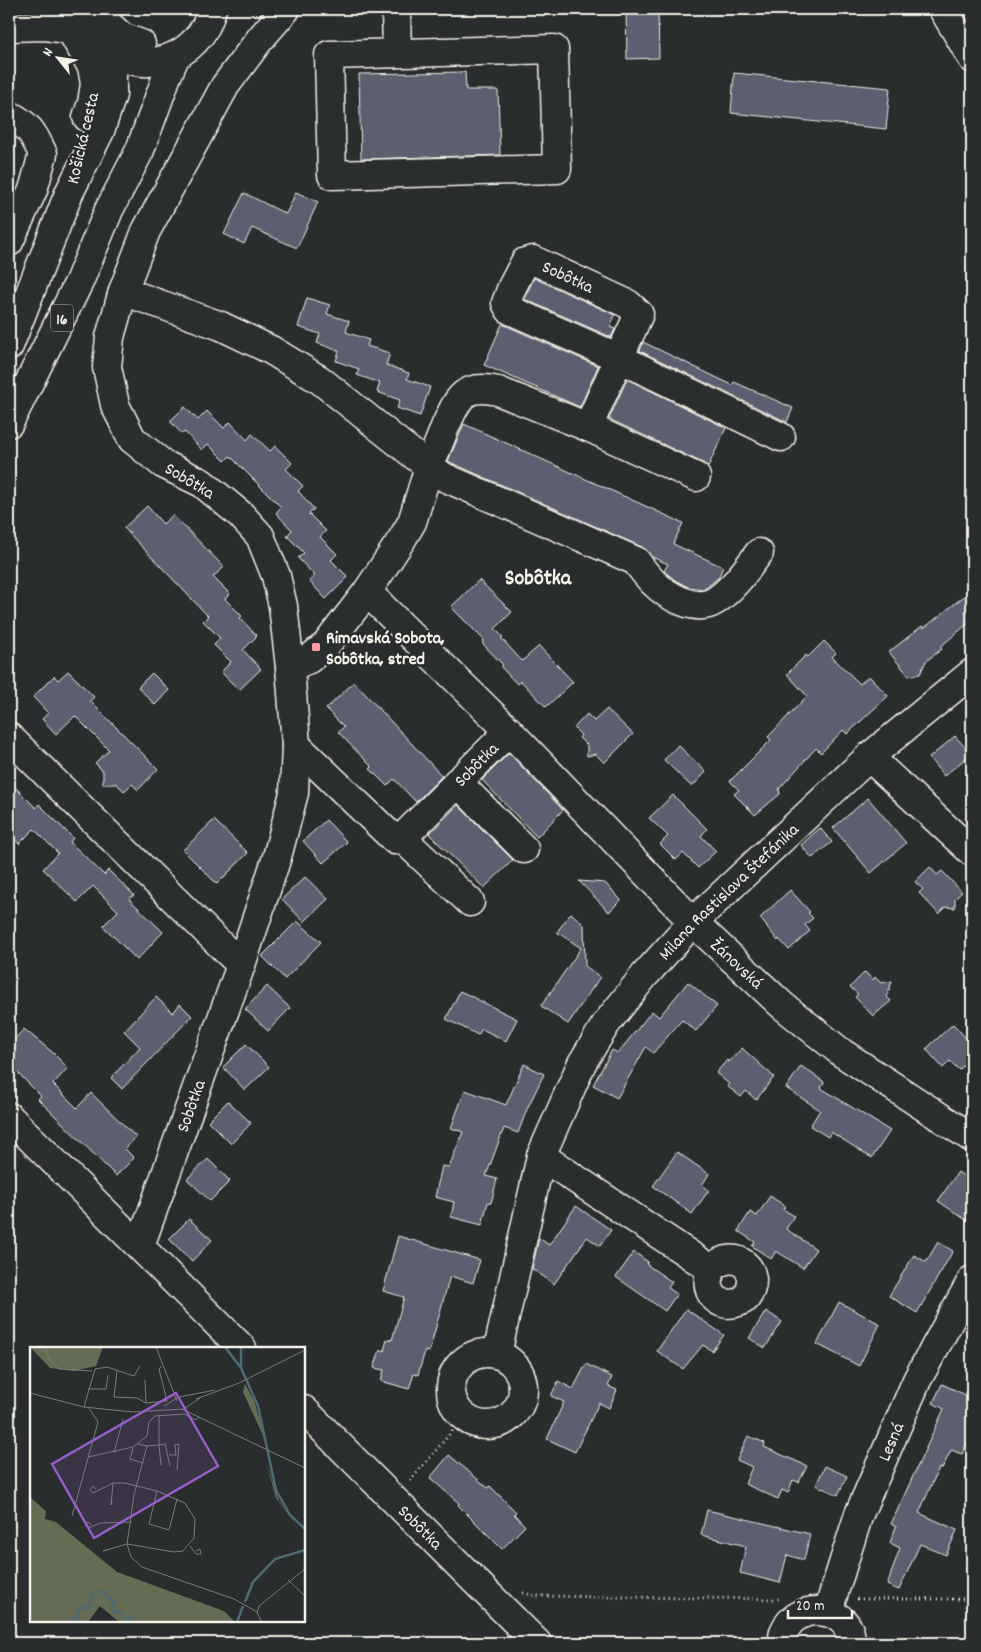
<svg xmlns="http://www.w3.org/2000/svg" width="981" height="1652" font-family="Dekko,sans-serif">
<rect width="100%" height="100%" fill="#2a2d2e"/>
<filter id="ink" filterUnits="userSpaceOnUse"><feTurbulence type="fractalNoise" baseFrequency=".02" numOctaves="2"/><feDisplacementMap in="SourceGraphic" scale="10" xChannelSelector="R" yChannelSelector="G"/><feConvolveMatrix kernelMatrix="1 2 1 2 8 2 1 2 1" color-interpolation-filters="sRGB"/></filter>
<g filter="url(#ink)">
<path fill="#5b5e6f" stroke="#f4f1e8" d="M626,9H658L659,58L627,59Z
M465,72L466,90H498L500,155L361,159L359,74Z
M734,73L890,88L886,129L731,113Z
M296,192L318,202L297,248L252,228L244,244L224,234L244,193L286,214Z
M534,278L615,315L610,327L615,329L611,337L524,299Z
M307,298L330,305L327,314L349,321L346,332L369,340L367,346L390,353L386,365L409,373L407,379L430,387L420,416L397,408L400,400L377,392L380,383L357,375L359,369L336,361L339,351L317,343L320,334L298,327Z
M502,324L598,366L580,407L484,365Z
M643,342L732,385L734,382L793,408L787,422L640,351Z
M627,379L726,428L708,467L703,463L609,419Z
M185,407L198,420L207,411L224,428L230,422L247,440L252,434L270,451L275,446L292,463L286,469L303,486L298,491L314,509L309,514L326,531L320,537L337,554L331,560L348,577L326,599L309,581L315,576L298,558L304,553L287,536L292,530L276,513L281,507L230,456L225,461L208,444L202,450L185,432L182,434L170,421Z
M464,424L683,523L673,544L723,567L718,578L704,589L688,587L675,580L664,571L668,564L652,557L642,547L452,463L448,461Z
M147,506L163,524L173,515L224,567L213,577L230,594L225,599L242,616L240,618L257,636L243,650L261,669L239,690L221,672L231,662L214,645L220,638L203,621L208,616L124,528Z
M479,580L512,612L495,629L503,637L501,638L522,661L539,646L573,682L546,707L521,681L517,684L501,667L503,665L482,643L484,640L451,607Z
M972,590V620L940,647L942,649L926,661L920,674L909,676L889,652L922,626L924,628Z
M824,641L836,653L832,657L860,684L869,676L888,696L847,734L843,730L821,753L816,748L779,789L780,794L755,815L734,794L739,790L730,781L771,740L768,737L807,696L787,674L806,655L808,657Z
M68,671L94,697L90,701L158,769L138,790L132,784L124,791L117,784H103V771L95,763L109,750L75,716L56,734L42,719L48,713L33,697L54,676L58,680Z
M152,673L169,690L155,705L138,687Z
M354,682L442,776L416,802L394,779L387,786L370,769L372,767L338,732L344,727L326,709Z
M607,709L633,734L604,763L596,754L587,756V745L579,738L581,735L574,728L587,714L594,721Z
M955,736L971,754L944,776L929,758Z
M678,745L706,772L692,787L664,760Z
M509,753L563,810L537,837L482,780Z
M9,781L36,808L39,804L73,838L70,842L104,875L108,870L134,895L129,899L163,932L137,960L103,926L118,911L93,886L77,902L43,869L58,853L34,829L19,844L9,833Z
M673,795L707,829L701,836L716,851L698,868L683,853L676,860L660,844L668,836L649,818Z
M868,798L906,843L871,873L833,828Z
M458,805L513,860L484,888L429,834Z
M214,820L248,853L217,884L183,850Z
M326,820L347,842L323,863L303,841Z
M820,828L832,842L812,858L801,845Z
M930,867L937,875L942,871L962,892L955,899V908L946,907L939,914L919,893L923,889L915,882Z
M305,877L328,899L304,922L282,899Z
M579,881L605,883L621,900L609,912Z
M790,890L810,912L808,913L813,918L805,925L810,931L789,950L779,939L778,941L760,918Z
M571,913L584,925L585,966L600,977L568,1024L541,1006L581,948L557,932Z
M297,921L321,942L285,979L262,956Z
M865,972L873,980L875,977L881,983L892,981L887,997L891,1001L873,1016L855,997L858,994L850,987Z
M688,982L717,1006L696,1031L682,1020L653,1053L646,1047L617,1098L593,1085L612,1050L618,1053L652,1011L659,1017Z
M267,986L290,1008L268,1031L245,1009Z
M460,991L517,1019L506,1041L482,1029L478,1035L446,1019Z
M156,997L173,1013L180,1004L192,1016L122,1089L111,1078L140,1047L124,1031Z
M953,1024L972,1045V1057L959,1070L950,1061L943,1068L926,1049Z
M24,1029L52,1052L68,1068L53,1084L77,1108L91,1093L136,1137L125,1149L134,1158L116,1176L38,1099L41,1096L9,1064V1045Z
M246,1044L269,1067L245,1090L223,1067Z
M742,1048L774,1077L756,1100L746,1091L741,1097L727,1086L729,1084L716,1073L727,1060L729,1062Z
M524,1064L544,1074L527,1109L518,1133L504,1128L486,1176L497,1179L491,1203L488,1202L482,1225L451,1217L454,1202L435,1197L442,1166L449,1167L463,1132L451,1128L465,1090L506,1105Z
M801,1066L824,1082L821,1088L890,1131L872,1158L831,1132L828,1137L810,1126L820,1110L786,1088Z
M228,1101L251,1123L231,1144L208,1121Z
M677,1152L709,1174L702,1185L709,1190L692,1214L653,1186Z
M208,1159L230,1181L210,1201L187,1179Z
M958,1172L972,1182V1224L938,1201Z
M770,1196L785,1206L783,1209L794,1216L786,1229L816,1249L803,1268L776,1251L771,1259L752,1246L755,1242L738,1231L750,1212L757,1216Z
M576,1206L611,1230L600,1246L587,1237L554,1284L532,1269L539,1238L549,1245Z
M189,1219L212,1240L192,1261L169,1239Z
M398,1236L480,1260L473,1283L450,1276L429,1352L425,1351L418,1375L414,1374L409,1389L381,1381L384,1370L374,1368L380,1350L384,1351L387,1339L392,1340L404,1297L383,1291Z
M938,1242L953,1251L917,1313L889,1296L914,1255L926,1262Z
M634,1252L648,1262L646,1264L672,1282L668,1288L677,1294L665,1311L616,1277Z
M839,1302L880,1324L859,1366L817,1344Z
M686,1309L724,1335L712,1351L703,1345L683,1369L657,1351Z
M766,1311L782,1322L765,1348L749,1338Z
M586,1364L612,1377L608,1386L617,1390L609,1408L599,1403L575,1452L547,1439L564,1402L551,1396L558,1381L573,1389Z
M942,1384L972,1398V1432L962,1454L951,1450L942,1469L939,1468L919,1513L957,1530L946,1555L920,1544L899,1590L887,1585L900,1548L890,1543L896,1527L891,1524L944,1409L933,1403Z
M748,1436L765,1443L764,1447L807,1466L799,1482L793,1480L788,1493L782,1490L778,1499L745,1484L752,1467L737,1460Z
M449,1455L488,1488L490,1486L516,1512L514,1514L525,1526L502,1549L458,1505L459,1503L430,1478Z
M825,1466L847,1476L838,1495L816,1485Z
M707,1510L810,1534L804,1560L787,1555L780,1583L740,1573L746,1546L701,1535Z"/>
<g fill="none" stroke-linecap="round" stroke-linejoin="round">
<defs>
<g id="minor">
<path d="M396,9L397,53"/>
<path d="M943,9L972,58"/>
<path d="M554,49L557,169L332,175L329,55Z"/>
<path d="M9,115C30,126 33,133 43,154L33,190L9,242"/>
<path d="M123,291L221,326L271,350L320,380L429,467L412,522L402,539L367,592"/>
<path id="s1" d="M588,427L619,358L510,310L506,303L512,287L525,262L533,260L628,304L639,314L619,358L781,437"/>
<path d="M696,477L588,427L498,391C463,383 458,398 445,427C440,441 434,454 429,467L444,477L636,561C641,568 647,576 653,582C667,596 696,613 715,601C733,589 746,570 759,553"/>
<path id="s2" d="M290,667L309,659L326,645L367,592L509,731L693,922L783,1006L842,1053L972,1138"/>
<path d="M9,737L241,965"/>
<path id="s3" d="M296,745L395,840L402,838L509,731"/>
<path d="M869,757L972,852"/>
<path d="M457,782L524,849"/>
<path d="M402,838L470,902"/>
<path d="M9,1117L242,1348"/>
<path d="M541,1156L711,1269C701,1295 723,1314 746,1298C765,1271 735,1245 711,1269"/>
<path id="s4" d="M140,1246L241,965L277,857L294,793L296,745L290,667L283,606L276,576L260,536L241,515L202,483L163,464L132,439L115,405L107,367L110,337L123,291L146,231L225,86L260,39L286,9"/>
<circle cx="487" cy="1389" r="36"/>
<path id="s5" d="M497,1354L541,1156L582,1063L606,1024L644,976L693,922L869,757L972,673"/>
<path id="s6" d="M304,1410L537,1643"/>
<path id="s7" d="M828,1611L859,1514L917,1380L972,1280"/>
<path d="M782,1643C783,1640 783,1635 784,1632C797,1599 853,1607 851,1643"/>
</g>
<path id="major" d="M64,9L70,29L92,67L95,84L92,103L87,117
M70,9L97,14L122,37L141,44
M9,27L44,26L85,32
M100,42C138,81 200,60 212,9
M9,346L69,193L100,131L112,95V64L109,50
M9,423L79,282L109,210L140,150L167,76L176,55"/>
</defs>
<use href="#minor" stroke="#f4f1e8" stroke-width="31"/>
<use href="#major" stroke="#f4f1e8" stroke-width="31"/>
<path stroke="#f4f1e8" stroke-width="3" stroke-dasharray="1 4" stroke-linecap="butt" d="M410,1481L464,1417
M523,1593L536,1596L781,1599
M857,1599H972"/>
<use href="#minor" stroke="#2a2d2e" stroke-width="28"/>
<use href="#major" stroke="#2a2d2e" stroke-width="28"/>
</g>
</g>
<rect fill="#ff9aa2" stroke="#2a2d2e" stroke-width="2" x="311" y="642" width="10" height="10" rx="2.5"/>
<g text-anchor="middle" stroke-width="5" stroke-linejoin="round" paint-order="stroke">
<rect fill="#2a2d2e" stroke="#b7b6b0" stroke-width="1" x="51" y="304.5" width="22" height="27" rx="4"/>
<g font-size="16" font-weight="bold" fill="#f4f1e8">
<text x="62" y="324">16</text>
</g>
<g font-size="18" fill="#f4f1e8" stroke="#2a2d2e">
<text transform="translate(82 138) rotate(-77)" y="6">Košická cesta</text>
<text dy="6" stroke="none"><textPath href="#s1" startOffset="295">Sobôtka</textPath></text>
<text transform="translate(190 480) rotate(31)" y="6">Sobôtka</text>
<text dy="6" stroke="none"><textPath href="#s3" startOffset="249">Sobôtka</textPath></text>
<text dy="6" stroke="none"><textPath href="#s5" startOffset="531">Milana Rastislava Štefánika</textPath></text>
<text dy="6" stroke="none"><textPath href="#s2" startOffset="634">Žánovská</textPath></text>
<text dy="6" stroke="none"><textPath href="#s4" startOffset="149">Sobôtka</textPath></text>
<text dy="6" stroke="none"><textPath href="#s7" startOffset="181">Lesná</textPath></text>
<text dy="6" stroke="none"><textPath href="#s6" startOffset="165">Sobôtka</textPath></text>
</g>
<g font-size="18" font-weight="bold" fill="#f4f1e8" stroke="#2a2d2e" text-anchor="start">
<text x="326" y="643">Rimavská Sobota,<tspan x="326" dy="21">Sobôtka, stred</tspan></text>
</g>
<g font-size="22" font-weight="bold" fill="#f4f1e8" stroke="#2a2d2e">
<text x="538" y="584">Sobôtka</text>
</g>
</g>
<g transform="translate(30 1347)">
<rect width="275" height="275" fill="#2a2d2e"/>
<path d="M0,0H73L66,19L44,24L20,21ZM215,37L224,53L236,95L213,45ZM236,115L249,154L270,183L246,151ZM0,150L16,164L15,172L26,175L87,225L194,264L205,275H89L70,259L58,275H0Z" fill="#646d53"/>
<path fill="none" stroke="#4e6a73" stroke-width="2.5" d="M195,0L211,21L228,59L246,143L260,168L275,182M211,0V21M215,255L223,235L245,212L275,203M41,275L44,271L48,274L49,261H59L62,246L75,244L76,250L86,255L81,259L84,266L90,264L98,274L100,270L105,275M207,275L213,259"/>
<path fill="none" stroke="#7b7b78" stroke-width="1" d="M14,0L21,14L29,22L62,24M126,0L147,54M87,24L84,50L107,51L116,56L115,33M58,42H76L78,28M0,46L54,60L103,65L154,62L170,51M166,52L209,36L275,3M116,56L137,54L129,22L132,19M134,59L149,50L185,43M54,60L65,22L77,20L104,29L110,19M152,62L275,121M108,97L117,99L104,148L97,197L101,210L112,220L204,252L227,265M117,99L129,98V68M103,101L100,112L113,116M84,106L93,72M139,108H146L145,98L149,97L147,123M58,110L103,100L117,89L119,75L125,69L154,67L166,73L169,70M131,118L129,98L135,97L140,119M66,142L63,139L60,143L63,146L83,136H95L127,144L155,156L165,172L164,191L153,204L144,205L97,197L73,204L77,203M127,144L119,177L139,183L147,152M82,154L81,158L83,136M42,169L68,75L59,61M61,178L58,175L55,178L58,181L70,176L102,175M160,199L166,207H171L170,202L166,204M258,233L275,249M232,275L227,266L229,259L275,222"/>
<path fill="#995dc9" fill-opacity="0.15" stroke="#995dc9" stroke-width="2.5" d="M146,46L188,119L64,191L22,117Z"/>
<rect width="275" height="275" fill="none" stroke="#f4f1e8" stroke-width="2.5"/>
</g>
<rect width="981" height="1652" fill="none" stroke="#2a2d2e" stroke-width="30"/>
<rect x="15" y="15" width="951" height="1622" fill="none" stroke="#f4f1e8" stroke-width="2" filter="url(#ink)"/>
<g transform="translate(58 58) rotate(300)" stroke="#2a2d2e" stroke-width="4" paint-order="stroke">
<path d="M0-4L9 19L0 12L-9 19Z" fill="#f4f1e8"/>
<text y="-8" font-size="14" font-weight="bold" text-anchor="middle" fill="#f4f1e8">N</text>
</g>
<path d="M788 1610v8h64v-8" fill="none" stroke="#f4f1e8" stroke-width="2.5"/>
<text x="796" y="1610" font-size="15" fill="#f4f1e8" stroke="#2a2d2e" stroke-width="4" paint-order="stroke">20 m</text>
</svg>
